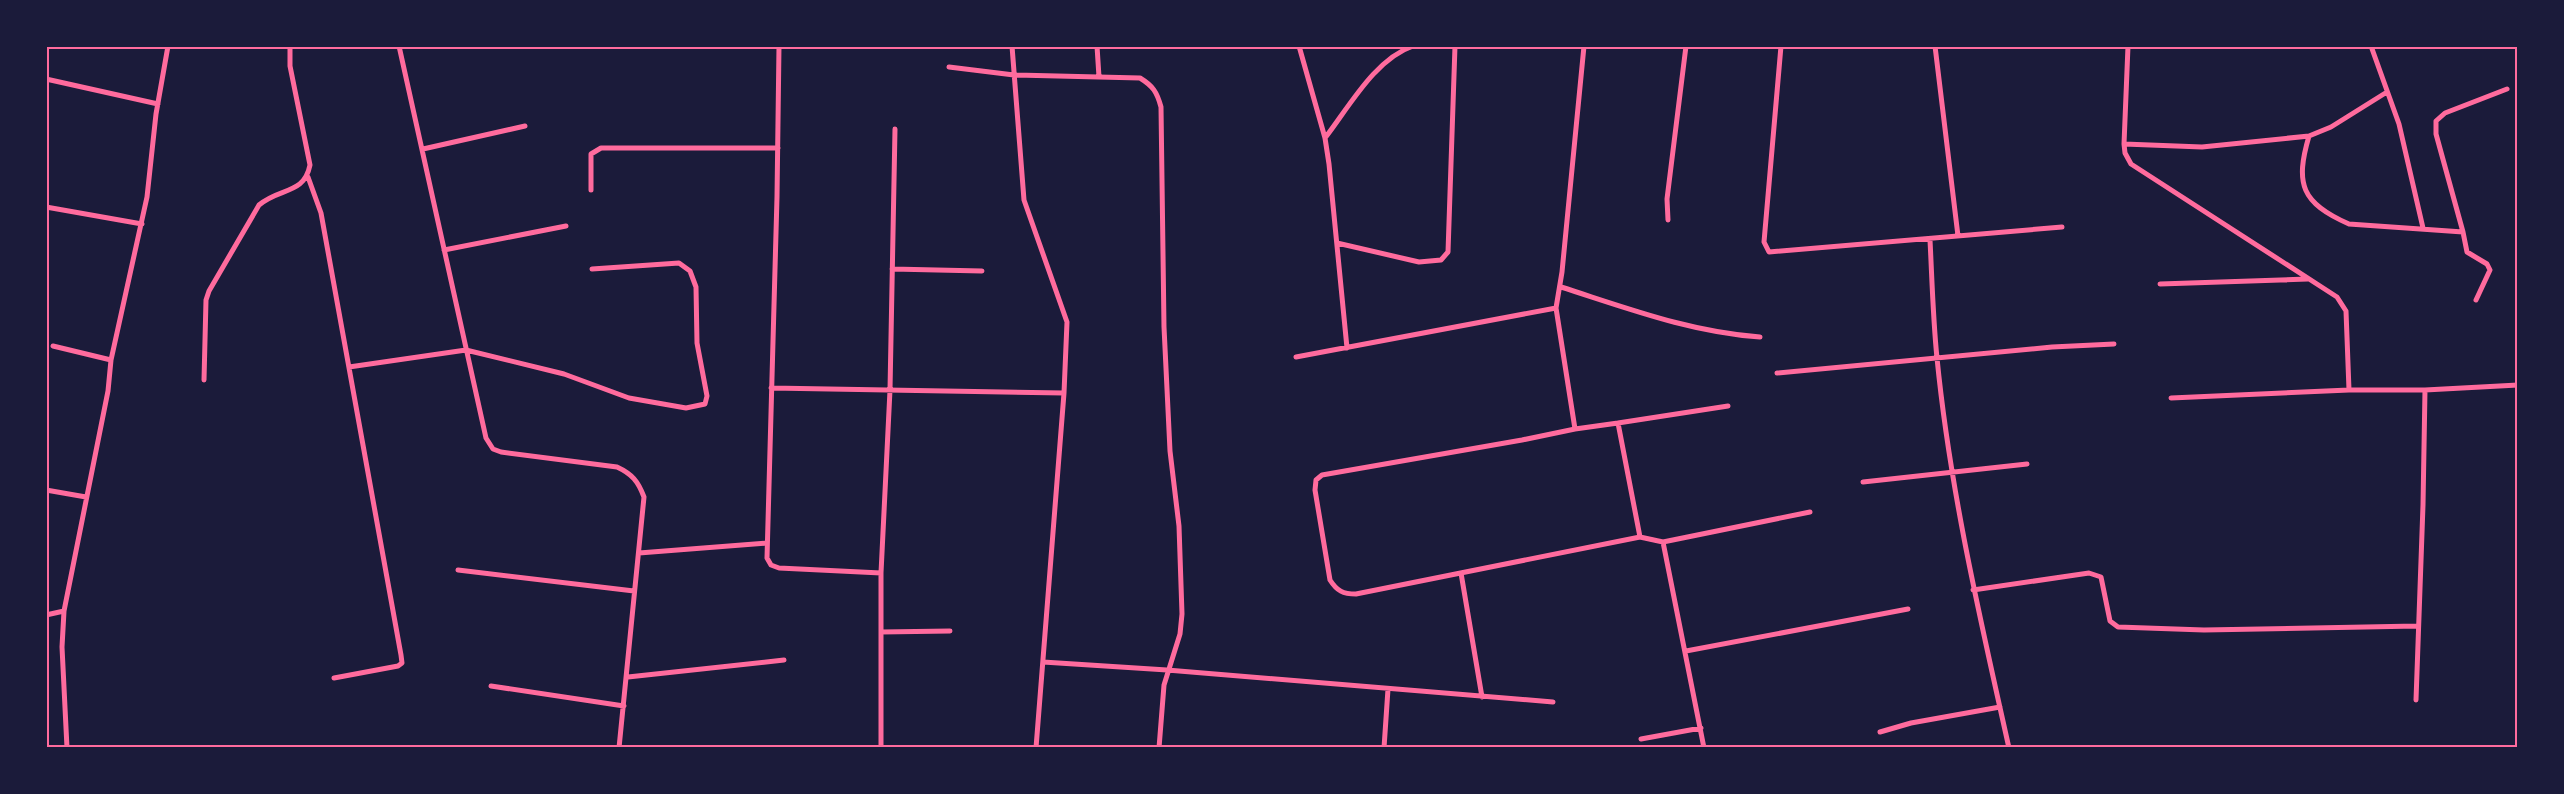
<svg xmlns="http://www.w3.org/2000/svg" width="2564" height="794" font-family="'Space Grotesk',sans-serif">
<rect width="100%" height="100%" fill="#1b1b3a"/>
<g fill="none" stroke-linecap="round" stroke-linejoin="round">
<path stroke="#ff6b9d" stroke-width="5" d="M399,46L486,438L493,449L501,452L617,467C632,474 638,481 644,497L619,748
M779,46L777,197L767,558L771,565L779,568L881,573
M1012,46L1024,200L1067,322L1064,393L1036,748
M1097,46L1099,77
M1299,46L1325,138L1329,164L1347,348
M1584,46L1562,272L1556,308L1575,429L1618,423L1640,537L1663,542L1704,748
M1781,46L1764,242L1769,252L2062,227
M1935,46L1958,236
M2128,46L2124,144L2125,153L2131,164L2337,297L2346,311L2349,390H2425L2518,385
M2371,46L2399,124L2423,228
M949,67L1014,75L1140,78C1153,86 1157,92 1161,107L1164,327L1170,451L1179,526L1182,614L1180,634L1164,685L1159,748
M46,79L158,104
M2309,136C2295,184 2301,203 2349,224L2463,232L2467,252L2487,264L2490,270L2476,300
M1325,138C1349,107 1375,59 1413,46
M2124,144L2202,147L2309,136L2331,127L2387,92
M423,149L525,126
M308,177L321,213L401,655L402,663L398,666L334,678
M591,190V154L601,148H778
M46,207L142,224
M1668,220L1667,199L1686,46
M2463,232L2436,134V121L2445,113L2507,89
M1930,240C1932,279 1933,319 1937,358C1950,490 1980,618 2009,748
M1337,243L1419,262L1441,260L1448,252L1455,46
M444,250L566,226
M892,269L982,271
M2160,284L2308,279
M1561,287C1627,308 1690,332 1760,337
M53,346L111,360
M1296,357L1556,308
M349,367L466,350L564,374L629,398L686,408L705,404L707,396L697,343L696,287L690,271L679,263L592,269
M1777,373L2052,347L2114,344
M204,380L206,300L209,291L259,205C280,187 304,195 310,165L290,66V46
M771,388L1064,393
M2171,398L2349,390
M1618,423L1728,406
M1575,429L1522,440L1322,475L1316,480L1315,490L1330,580C1337,591 1343,594 1356,594L1640,537
M1863,482L2027,464
M46,490L86,497
M1663,542L1810,512
M639,553L767,543
M458,570L634,591
M1461,573L1482,697
M1973,590L2089,573L2101,577L2110,621L2118,627L2204,630L2417,626
M46,615L64,611
M881,632L950,631
M1686,651L1908,609
M1043,662L1167,670L1553,702
M628,677L784,660
M491,686L624,706
M2416,700L2423,505L2425,390
M1880,732L1911,723L2000,707
M1641,739L1701,728
M67,748L62,647L64,611L108,391L111,360L147,197L156,114L168,46
M881,748V573L890,390L895,129
M1384,748L1388,689"/>
</g>
<rect width="2564" height="794" fill="none" stroke="#1b1b3a" stroke-width="96"/>
<rect x="48" y="48" width="2468" height="698" fill="none" stroke="#ff6b9d" stroke-width="2"/>
</svg>
